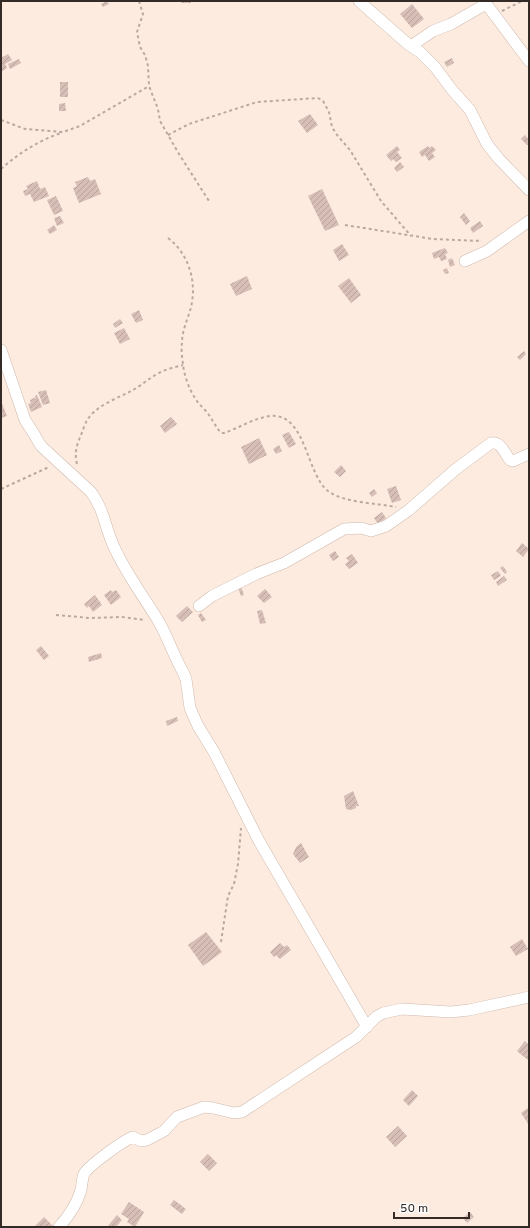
<svg xmlns="http://www.w3.org/2000/svg" width="530" height="1228" font-family="Overpass,sans-serif">
<defs>
<pattern id="building-hatch" width="6" height="6" patternUnits="userSpaceOnUse"><rect width="6" height="6" fill="#d7beb7"/><path d="M-1 1l2-2M0 6l6-6M5 7l2-2" fill="none" stroke="#b9a39d"/></pattern>
</defs>
<rect width="100%" height="100%" fill="#fdebe0"/>
<path fill="url(#building-hatch)" d="M107,1L109,4L103,7L101,4Z
M181,1H191V3H181Z
M412,4L424,19L412,28L400,14Z
M8,54L12,60L5,64L7,68L1,72V58Z
M452,58L454,63L447,67L444,62Z
M19,59L21,63L10,69L8,64Z
M60,82H68V97H60Z
M65,103L66,111H59V104Z
M310,114L318,125L307,133L298,121Z
M525,135L529,140V144L527,145L521,139Z
M397,146L400,150L397,152L402,158L396,162L393,159L391,161L386,155Z
M428,146L429,148L432,146L436,150L432,153L435,157L429,161L425,155L422,157L419,152Z
M400,162L404,167L397,172L394,168Z
M88,177L90,181L95,179L101,194L79,203L73,188L77,186L75,182Z
M37,181L40,189L45,187L49,196L34,202L30,194L25,196L23,191L28,189L26,186Z
M322,189L339,225L325,231L308,196Z
M56,196L63,211L54,215L47,200Z
M464,213L470,221L466,225L460,217Z
M60,216L64,223L57,226L54,218Z
M480,221L483,226L473,233L470,228Z
M54,225L57,230L50,234L47,230Z
M342,244L349,255L339,261L333,250Z
M445,248L448,253L445,254L447,259L441,261L439,257L434,259L432,253Z
M452,258L455,265L450,267L448,260Z
M447,268L449,273L445,274L443,270Z
M247,276L252,289L236,296L230,284Z
M349,278L361,295L351,303L338,286Z
M139,310L143,320L136,323L131,314Z
M120,319L123,323L115,328L113,324Z
M124,328L130,339L120,344L114,333Z
M524,351L526,354L520,360L517,357Z
M46,390L50,403L43,405L38,392Z
M37,395L42,407L31,412L28,404L31,403L30,400L36,397L35,396Z
M1,401L7,416L1,418Z
M171,417L177,424L165,433L160,426Z
M289,432L296,444L289,448L282,435Z
M259,438L267,455L249,464L241,447Z
M279,445L282,451L276,454L273,449Z
M341,465L346,471L340,477L334,472Z
M396,486L401,500L392,503L387,489Z
M374,489L377,493L372,497L369,493Z
M382,512L386,518L378,524L374,518Z
M522,543L529,549L523,557L516,551Z
M335,551L339,557L333,561L329,555Z
M352,554L358,563L349,569L345,564L349,561L346,558Z
M503,566L507,572L505,574L500,568Z
M498,571L501,576L494,580L491,575Z
M504,576L507,580L498,586L496,582Z
M241,587L244,595L241,596L238,588Z
M265,589L272,597L264,603L257,596Z
M111,590L112,592L116,590L121,597L111,605L104,595Z
M95,595L102,605L93,612L89,606L87,608L84,604Z
M187,606L193,612L182,622L176,616Z
M262,610L266,623L260,624L257,611Z
M201,613L206,620L202,622L198,615Z
M41,646L49,656L44,660L36,650Z
M101,653L102,658L89,662L88,657Z
M177,717L178,721L167,726L166,721Z
M353,791L359,806H356V808L351,810L346,809L344,796Z
M301,843L309,857L300,863L293,854L296,847Z
M206,932L222,952L203,966L188,945Z
M522,939L528,949L516,956L510,947Z
M280,943L284,947L287,945L291,950L280,959L276,955L274,957L270,952Z
M525,1041L529,1045V1061L517,1051Z
M412,1090L418,1096L409,1106L403,1100Z
M528,1108L529,1110V1125L521,1113Z
M398,1126L407,1136L395,1147L386,1137Z
M208,1154L217,1163L209,1171L200,1162Z
M174,1200L186,1209L182,1214L170,1205Z
M129,1202L144,1212L135,1227L127,1222L129,1219L121,1214Z
M470,1212L474,1217L467,1223L463,1218Z
M117,1215L122,1220L116,1227H107Z
M44,1217L53,1226L51,1227H36L35,1226Z"/>
<g fill="none" stroke-linecap="round" stroke-linejoin="round">
<defs>
<path id="street" d="M359,1L409,45L420,52L435,67L453,91L470,110L487,144L499,159L529,190
M484,1L529,61
M411,46L433,31L451,24L486,4
M465,261L487,251L529,221
M1,350L25,420L34,434L41,446L91,492C105,511 105,529 115,549C127,575 144,597 159,622C168,638 174,656 183,672L186,679L190,708L198,726L214,752L259,841L367,1027
M199,606L212,596L256,574L284,563L344,529L361,528L371,531L386,526L409,510L456,469L491,443C501,441 505,454 510,460L513,461L529,454
M59,1227C69,1216 77,1204 81,1190C82,1185 82,1179 84,1174C88,1166 124,1140 133,1137L141,1141L147,1140L164,1131L177,1117L204,1107L213,1108L234,1113L242,1112L356,1037L376,1017L383,1013L402,1009L451,1012L469,1010L529,997"/>
</defs>
<use href="#street" stroke="#cfb9ac" stroke-width="12"/>
<path stroke="#b9aaa1" stroke-width="2" stroke-dasharray="3 3" stroke-linecap="butt" d="M139,1L143,14L137,32L140,47L145,55L148,66L149,86L158,109L160,121L179,154L209,201
M502,11L522,1
M1,120L25,129L63,132L80,126L149,86
M168,135L189,124L257,102L318,98L323,101L329,112L332,127L337,135L350,150L381,201L411,236
M1,169C19,153 38,141 61,133
M345,225L433,239L482,241
M168,238C189,254 197,282 191,307C188,319 182,330 182,343C181,349 182,357 183,364C184,375 189,389 195,398C199,405 205,409 209,415C213,421 216,427 221,433H224C239,428 254,418 270,416C306,412 306,474 328,491C344,503 376,503 396,507
M77,464C74,453 77,444 81,435C83,430 85,424 87,420C97,405 116,399 131,391C141,386 149,378 159,373C166,369 175,367 183,365
M1,489L49,467
M56,615L90,618L122,617L145,620
M221,942L228,896L234,884L238,864L241,828"/>
<use href="#street" stroke="#fff" stroke-width="11"/>
</g>
<rect width="530" height="1228" fill="none" stroke="#342b26" stroke-width="4"/>
<path d="M394 1212v6h75v-6" fill="none" stroke="#342b26" stroke-width="2"/>
<text x="400" y="1212" font-size="12" fill="#342b26" stroke="#fcfcfc" stroke-width="3" paint-order="stroke">50 m</text>
</svg>
